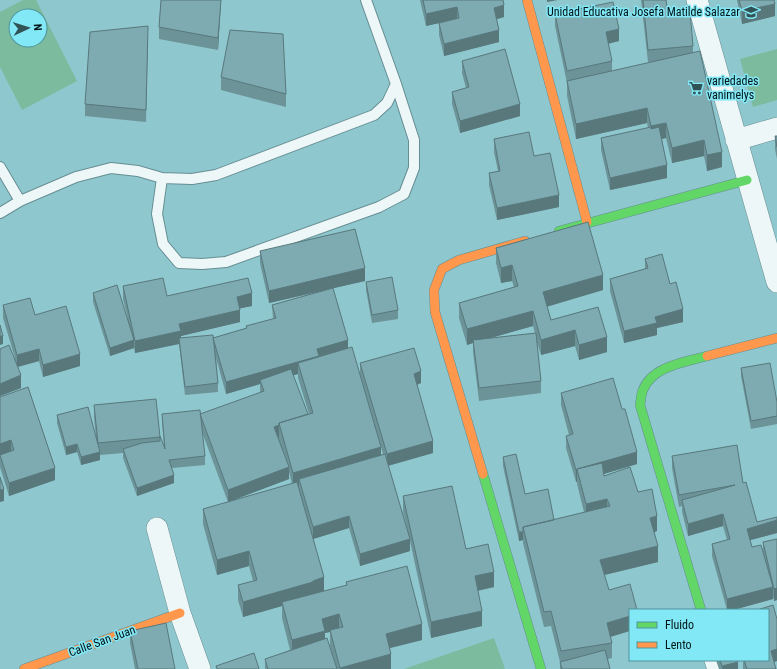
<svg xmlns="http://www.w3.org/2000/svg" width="777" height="669" font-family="'Roboto Condensed',sans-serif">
<rect width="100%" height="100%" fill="#8fc7ce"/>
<path fill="#7cbb9d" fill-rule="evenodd" d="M23,0H36L77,81L22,110L0,67V12ZM16,16H40V40H16Z
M777,49V100L753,107L740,59Z
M494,638L505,669H404Z"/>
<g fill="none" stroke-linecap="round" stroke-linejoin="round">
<defs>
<path id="lane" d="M0,167L20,201
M162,178L157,214L163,244L179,263L202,264L226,262L379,207L404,194L414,168V140L396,84
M0,213L20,201L76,177L111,168L138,171L162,178L192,179L216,175L374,115L387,103L396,84L366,0"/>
<path id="street" d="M697,0L777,282
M736,140L777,128
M157,528L180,613L200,669
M715,660L718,669"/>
<path id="fast" d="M559,231L747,180
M483,474L541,669
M701,610L640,405C641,400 641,394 643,390C652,366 686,362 707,356"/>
<path id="slow" d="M527,0L587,222
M707,356L777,338
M483,474L435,312L434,290L442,269L459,260L525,241
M24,669L180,613"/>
</defs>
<use href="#lane" stroke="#658e93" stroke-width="12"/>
<use href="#street" stroke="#658e93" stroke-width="22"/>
<use href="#fast" stroke="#658e93" stroke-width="10"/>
<use href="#slow" stroke="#658e93" stroke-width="10"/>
<use href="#lane" stroke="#eef7f8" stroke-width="10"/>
<use href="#street" stroke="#eef7f8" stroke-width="21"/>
<use href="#fast" stroke="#63d668" stroke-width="9"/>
<use href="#slow" stroke="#ff974d" stroke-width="9"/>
</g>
<path fill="#6c9398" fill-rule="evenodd" d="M161,0H221L218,50L159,39V27Z
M420,0H503L504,17L497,19L499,42L444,56L439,35V23L426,26Z
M641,0H666L668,14L693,46V53L722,167L707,171L704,156L672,163L666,138L662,139L667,178L610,190L601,150V138L648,128L647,123L576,139L567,96V83L555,26V14L619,41L608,44L612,61V71L653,62H648Z
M737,0H774L775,16L742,24Z
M148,38L146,122L85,116V104Z
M462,61L520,116L460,133L452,104V92L466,88L462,73Z
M221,77L286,94V107L221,90Z
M775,136H777V159L775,149Z
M494,139L534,156L559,207L497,220L489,185V173L498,171L494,152Z
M496,248L603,290L547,306L551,320L598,307L607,352L579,360L575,346L541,355L536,339L541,381V393L479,401L473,352V343L467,345L459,318V303L514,287L512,281L501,283L496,263ZM533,326L535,333L490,338Z
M260,251L365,281L333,288L348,348L381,455L383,454L360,375V363L421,383L417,385L433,453L388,466L408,531L403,512V496L466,549L494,587L478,591L482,626L431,638L410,541V551L360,566L349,528L313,539L324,591L346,586V582L422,640L390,648L391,669H265V659L290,650L282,618V606L243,617L238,600V585L253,581L249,566L217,575L203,524V509L292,484L289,472V479L228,502L202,432L205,456V465L172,468L174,483L137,496L123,458V453L100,455V460L81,465L77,452L66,455L57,423V415L96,438L94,417V405L160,437L164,447L162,422V414H201L260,393V384L226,394L216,358L218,383V392L185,395L179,344L135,353L134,348L110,356L93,302V293L128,319L123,299V286L167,296L252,306L240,308V322L181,336V338H214L246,328V326L273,319L272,305L326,290L269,303L260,263ZM298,374V378L309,414L308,415L293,375ZM330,632V646L332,653L325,639V633Z
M645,259L670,284L683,322L657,328V335L624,343L610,291V279L645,269Z
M366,282L398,310V319L372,323L366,290Z
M3,305L35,315L80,366L43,377L39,361L18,367L21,388L0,396V349L15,358L3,318Z
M741,368L777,402V424L751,429L741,376Z
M561,393L637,464L604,474V476L638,492L657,531L654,532L658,562L604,575L610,637L612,643V658L608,659L610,669H560V662L551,626L544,627L523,543V540L519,541L503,466V457L525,494L554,520L584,512L577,484V482H576L566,448V436L569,435L561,405Z
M0,397L55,480L9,496L0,467Z
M672,456L743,483L757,522L777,533L750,540L752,547L763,550V542L777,539V600L774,601L773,596V599L733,610H727L712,556V544L727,540L723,526L688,536L682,512V506L679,507L672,468Z
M777,619V661L774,662L776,669H743V660H768Z
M130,631L175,669H135L130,643Z
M716,660H737L738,669H719Z"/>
<path fill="#58787c" d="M221,0L218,50V38Z
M547,0H558L547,2Z
M775,4V16L742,24V11Z
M504,5V17L494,20V8Z
M457,7V19L426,26V14Z
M619,29V41L606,44V32Z
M499,30V42L444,56V44Z
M520,104V116L460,133V121Z
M647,108V123L576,139V124Z
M666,123V138L651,141V126Z
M704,140V156L672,163V148Z
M722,152V167L707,171V155Z
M667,165V178L610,190V178Z
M559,195V207L497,220V208Z
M512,265V281L501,283V268Z
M365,268V281L269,303V291Z
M603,275V290L543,308V292Z
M252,293V306L237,309V297Z
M683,309V322L657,328V335L624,343V331L655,317Z
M240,310V322L181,336V343L179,338V344L135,353V341L179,324Z
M533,311V326L473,343V340V343L467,345V329Z
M575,330V346L541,355V340Z
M0,336H3V344L0,345Z
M607,337V352L579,360V345Z
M134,340V348L110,356V348Z
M348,340V353L298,363V374L261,384L260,380V384L226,394V382L317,349Z
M39,349V361L17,367V355Z
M80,354V366L43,377V365Z
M421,371V383L414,386V374Z
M21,375V388L0,396V384Z
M279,425V437L274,439V427Z
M11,440V453L0,456V444Z
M433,441V453L387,466V454Z
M77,444V452L66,455V447Z
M381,447V462L299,479V487L293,488V473Z
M100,452V460L81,465V457Z
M637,452V464L580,481L577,469Z
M289,467V479L228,502V490Z
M55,468V480L9,496V483Z
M576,470H577V482H576Z
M174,475V483L137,496V488Z
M4,489V501L0,502V490Z
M607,499V514L586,519V504Z
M723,514V526L688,536V524Z
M349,516V528L313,539V527Z
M657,516V531L650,534V518Z
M777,520V533L747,541V529Z
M519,532H523V540L519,541Z
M410,539V551L360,566V554Z
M658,546V562L600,576V560Z
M249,551V566L217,575V560Z
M494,572V587L475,591V576Z
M324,577V593L282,602V606L243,617V602Z
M773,587V599L733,610H727V599Z
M777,588V600L774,601V589Z
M482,611V626L431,638V622Z
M339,614V630L325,633V646L292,655V640L322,619Z
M630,616V631L607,638V623Z
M422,624V640L386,649V634Z
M777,649V661L771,663V651Z
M391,654V669H340V668Z
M738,662V669H722V666Z"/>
<path fill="#7dabb1" stroke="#58787c" d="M161,0H221L218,38L159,27Z
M423,0H503L504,5L494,8L499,30L444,44L439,23L459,18L457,7L426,14Z
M643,0H666L668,14L690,12L693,46L648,50Z
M739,0H774L775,4L742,11Z
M613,2L619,29L606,32L612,61L567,71L555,14Z
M148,26L146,110L85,104L90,32Z
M230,30L283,34L286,94L221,77Z
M505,49L520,104L460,121L452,92L469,87L462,61Z
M700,51L722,152L707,155L704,140L672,148L666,123L651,126L647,108L576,124L567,81Z
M651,127V129L659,127L667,165L610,178L601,138Z
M529,132L534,156L550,153L559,195L497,208L489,173L500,171L494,139Z
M775,136H777V147Z
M588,222L603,275L543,292L551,320L598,307L607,337L579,345L575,330L541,340L533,311L467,329L459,303L518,286L512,265L501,268L496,248Z
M355,229L365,268L269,291L260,251Z
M662,254L670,284L676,282L683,309L655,317L657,323L624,331L610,279L648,268L645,259Z
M392,277L398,310L372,315L366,282Z
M163,278L167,296L248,278L252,293L237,297L240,310L179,324L181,331L135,341L123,286Z
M117,285L134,340L110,348L93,293Z
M333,288L348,340L317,349L319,356L226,382L213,338L247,328L246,326L276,318L272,305Z
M30,298L35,315L66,306L80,354L43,365L39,349L17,355L3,305Z
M0,325L3,336H0Z
M536,333L541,381L479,388L473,340Z
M213,335L218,383L185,387L179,338Z
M9,345L21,375L0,384V349Z
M352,347L381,447L293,473L279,423L313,413L298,363Z
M414,348L421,371L414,374L433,441L387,454L360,363Z
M770,363L777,402V416L751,421L741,368Z
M291,369L308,414L279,423V425L274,427L289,467L228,490L200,414L264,391L260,380Z
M613,378L622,409H625L637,452L577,469L576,470L566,436L573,434L561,393Z
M28,387L55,468L9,483L0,455L14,450L11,440L0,444V397Z
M156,399L160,437L98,443L94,405Z
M88,407L100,452L81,457L77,444L66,447L57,415Z
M200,410L205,456L169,460L174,475L137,488L123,449L142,443L160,441V436L165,449L162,414Z
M737,445L743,483L746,482L757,522L777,517V520L747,529L752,547L761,545L773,587L727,599L712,544L730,539L723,514L688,524L682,500L735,485L679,495L672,456Z
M385,454L410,539L360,554L349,516L313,527L299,479Z
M516,454L525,494L548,489L554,520L523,527V532H519L503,457Z
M602,463L604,476L630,467L638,492L652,489L657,516L650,518L658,546L600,560L609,590L630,584L637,610H630V616L607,623L612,643L561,651L551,611L544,612L523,527L610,506L607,499L586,504L577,469Z
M0,477L4,489L0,490Z
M297,482L324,577L313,581V582L243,602L238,585L257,580L249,551L217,560L203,509Z
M452,486L466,549L488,544L494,572L475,576L482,611L431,622L403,496Z
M777,539V588L774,589L763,542Z
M407,566L422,624L386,634L391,654L340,668L330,630L343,627L339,614L322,619L325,631L292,640L282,602L347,585L346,582Z
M773,605L777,619V649L771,651L776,669H747L744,660H768V610H757Z
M166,623L175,669H138L130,631Z
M327,638L337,669H268L265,659Z
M605,650L610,669H562L560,662Z
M254,653L259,669H217L216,666Z
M720,660H737L738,662L722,666Z"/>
<defs>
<symbol id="school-bare" viewBox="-9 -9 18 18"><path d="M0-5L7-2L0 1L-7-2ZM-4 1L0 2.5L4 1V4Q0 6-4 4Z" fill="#325356" stroke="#82e8f6" stroke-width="2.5" paint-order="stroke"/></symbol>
<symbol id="supermarket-bare" viewBox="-9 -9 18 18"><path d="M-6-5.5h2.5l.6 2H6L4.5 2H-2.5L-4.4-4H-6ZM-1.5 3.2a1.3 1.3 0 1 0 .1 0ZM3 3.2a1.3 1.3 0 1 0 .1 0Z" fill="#325356" stroke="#82e8f6" stroke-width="2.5" paint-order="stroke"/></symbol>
</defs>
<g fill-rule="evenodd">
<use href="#school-bare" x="741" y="2" width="20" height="20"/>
<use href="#supermarket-bare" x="686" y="78" width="20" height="20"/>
</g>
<g text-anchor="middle" stroke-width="3" stroke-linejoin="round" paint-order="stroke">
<g font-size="12" fill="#001416" stroke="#82e8f6" text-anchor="end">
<text x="740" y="16">Unidad Educativa Josefa Matilde Salazar</text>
<text x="707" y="85" text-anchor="start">variedades<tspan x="707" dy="14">vanimelys</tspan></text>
</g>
<g font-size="12" fill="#001416" stroke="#82e8f6">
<text transform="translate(102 641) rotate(-20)" y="4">Calle San Juan</text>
</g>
</g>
<rect x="629" y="609" width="140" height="52" fill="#82e8f6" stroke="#4e939c"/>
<rect x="637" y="622" width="20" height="6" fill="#63d668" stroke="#4e939c"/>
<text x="665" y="629" font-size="12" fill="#001416">Fluido</text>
<rect x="637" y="642" width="20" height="6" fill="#ff974d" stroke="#4e939c"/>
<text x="665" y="649" font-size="12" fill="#001416">Lento</text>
<g transform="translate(28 28) rotate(86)"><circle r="19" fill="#82e8f6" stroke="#4e939c"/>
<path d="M0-3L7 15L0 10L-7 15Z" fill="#325356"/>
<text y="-6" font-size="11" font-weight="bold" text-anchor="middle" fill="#001416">N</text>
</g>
</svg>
